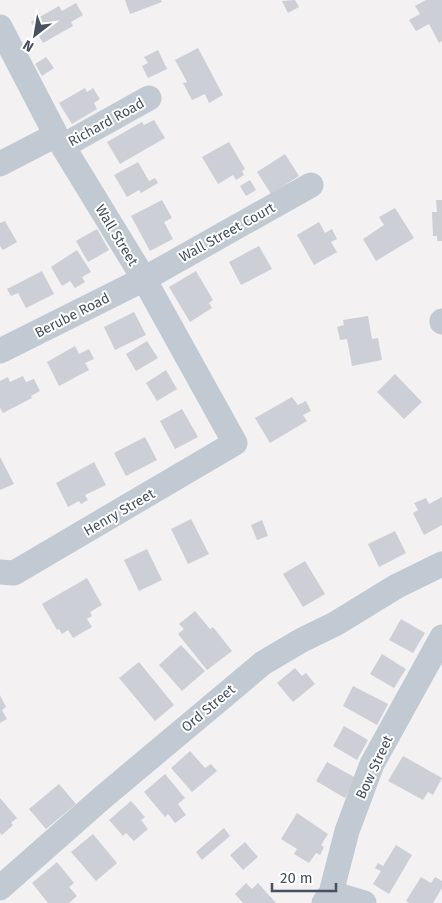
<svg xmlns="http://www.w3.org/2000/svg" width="442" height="903" font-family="'Fira Sans',sans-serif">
<rect width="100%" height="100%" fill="#f3f1f1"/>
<path fill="#cdcfd6" d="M125,0H161L162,2L130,14Z
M295,0L299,7L288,13L282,1Z
M426,0H442V41L439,43L429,24L416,31L409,20L420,14L415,6Z
M76,3L83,15L71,22L73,26L43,43L31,22L59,6L62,11Z
M198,48L223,95L209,103L205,94L192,100L183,83L187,82L175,60Z
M158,50L167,69L148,78L142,66L148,63L144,57Z
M46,57L54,68L42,76L35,64Z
M85,88L87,92L93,88L100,99L94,103L97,109L72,124L59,103Z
M154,120L165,138L120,164L107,142L142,122L144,125Z
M229,142L245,169L242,171L244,175L236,180L233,175L218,184L202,157Z
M285,154L299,176L271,194L257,172Z
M138,162L149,181L155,178L158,183L141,193L139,190L127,197L114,175Z
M250,180L256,190L246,196L240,186Z
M162,200L172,218L164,222L173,239L150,251L131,216Z
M436,200H442V241H437V236H433L432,212H437Z
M395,208L414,238L376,261L363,239L384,225L379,217Z
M5,221L17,242L3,250L0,246V223Z
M319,222L325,233L332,229L337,239L331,242L337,252L314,265L297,235Z
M97,229L109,250L88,262L76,241Z
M259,246L272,269L241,285L229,262Z
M77,250L91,272L82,277L85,282L75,288L70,281L62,286L51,267Z
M42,271L54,294L26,308L18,293L11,296L7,289Z
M196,271L213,300L209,303L212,308L190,322L169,287Z
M134,312L146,335L115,350L104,327Z
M368,316L372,339L378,338L382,360L352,366L347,339L340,340L337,327L344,325L343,320Z
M147,341L158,358L136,371L126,354Z
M75,346L79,354L89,349L94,359L85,363L89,370L59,386L47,362Z
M166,370L177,389L157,401L146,383Z
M395,374L422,402L404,419L377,392Z
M23,376L26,382L34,379L40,391L31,396L32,398L3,413L0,408V381L8,377L10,382Z
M292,397L298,405L306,401L311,411L303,415L307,421L270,443L255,418Z
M182,409L198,437L175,449L160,421Z
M145,437L157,460L126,476L114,453Z
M0,457L14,484L0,490Z
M94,462L106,485L85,495L88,500L81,504L79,501L68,507L56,483Z
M442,497V525L424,535L413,513L418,510L414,503L426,498L429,504Z
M191,519L209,554L188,564L171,529Z
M262,520L268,536L257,540L251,525Z
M395,531L406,553L379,567L368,544Z
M147,549L162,580L139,591L124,560Z
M305,561L325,594L303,607L283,574Z
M87,578L102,605L90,612L92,616L87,619L92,627L73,638L68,630L62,634L59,629L57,630L42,604Z
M195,611L210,629L213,627L232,651L207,670L178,634L184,629L179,624Z
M401,619L425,633L413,653L389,640Z
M181,645L205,671L182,691L159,665Z
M382,654L406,669L394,688L370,674Z
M139,662L174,705L155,721L119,678Z
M295,668L302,676L306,673L315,684L293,702L277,683Z
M353,686L388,704L377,725L343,706Z
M0,695L6,707L2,710L7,719L0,723Z
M344,726L368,740L357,760L333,746Z
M190,751L205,768L211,764L217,771L192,792L171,768Z
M403,756L442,778L433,795L428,792L423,800L388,781Z
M327,762L356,778L345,798L316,781Z
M165,774L185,798L178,804L186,815L175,823L168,814L165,817L144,792Z
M59,784L76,804L46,829L29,809Z
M0,798L17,818L11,823L13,825L2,835L0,833Z
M131,801L145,817L141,820L148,829L134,841L126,833L123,836L109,820Z
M297,813L328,834L321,845L324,847L320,855L316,853L309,863L294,854L297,849L281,839Z
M224,828L230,836L202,860L196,852Z
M93,834L117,863L96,881L71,852Z
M245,842L258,857L243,870L230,855Z
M396,845L412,855L389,894L373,884L381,871L375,868L378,863L383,866Z
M57,862L74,883L69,887L77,896L69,903H48L32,883Z
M421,877L431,883L435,877L442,881V888L433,903H409L406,901Z
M246,883L252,889L258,883L276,903H243L235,894Z"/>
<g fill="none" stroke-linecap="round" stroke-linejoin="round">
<path stroke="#c1c9d3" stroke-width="25" d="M0,27L56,135L144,279L235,443L14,573L0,572
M63,146L149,98
M0,164L56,135
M442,322V321
M0,351L144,279L311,185
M0,888L102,798L263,663L302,640L335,624L397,586L442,564
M331,893L364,903
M324,903L331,893L347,831L372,764L442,637"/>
</g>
<g text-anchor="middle" stroke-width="4" stroke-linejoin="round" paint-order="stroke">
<g font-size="14" fill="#475160" stroke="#fff">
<text transform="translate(106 122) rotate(-29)" y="5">Richard Road</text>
<text transform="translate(227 232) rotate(-29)" y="5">Wall Street Court</text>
<text transform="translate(117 235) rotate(59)" y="5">Wall Street</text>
<text transform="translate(72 315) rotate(-27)" y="5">Berube Road</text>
<text transform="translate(119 512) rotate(-30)" y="5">Henry Street</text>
<text transform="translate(208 708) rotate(-40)" y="5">Ord Street</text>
<text transform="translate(374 767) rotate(-65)" y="5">Bow Street</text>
</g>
</g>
<g transform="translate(35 35) rotate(211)" stroke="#ffffff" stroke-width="4" paint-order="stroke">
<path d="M0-4L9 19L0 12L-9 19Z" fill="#475160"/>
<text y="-8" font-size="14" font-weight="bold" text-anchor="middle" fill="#475160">N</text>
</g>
<path d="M272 883v8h64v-8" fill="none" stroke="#475160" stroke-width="2.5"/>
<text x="280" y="883" font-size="15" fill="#475160" stroke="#ffffff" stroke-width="4" paint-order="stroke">20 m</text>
</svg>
